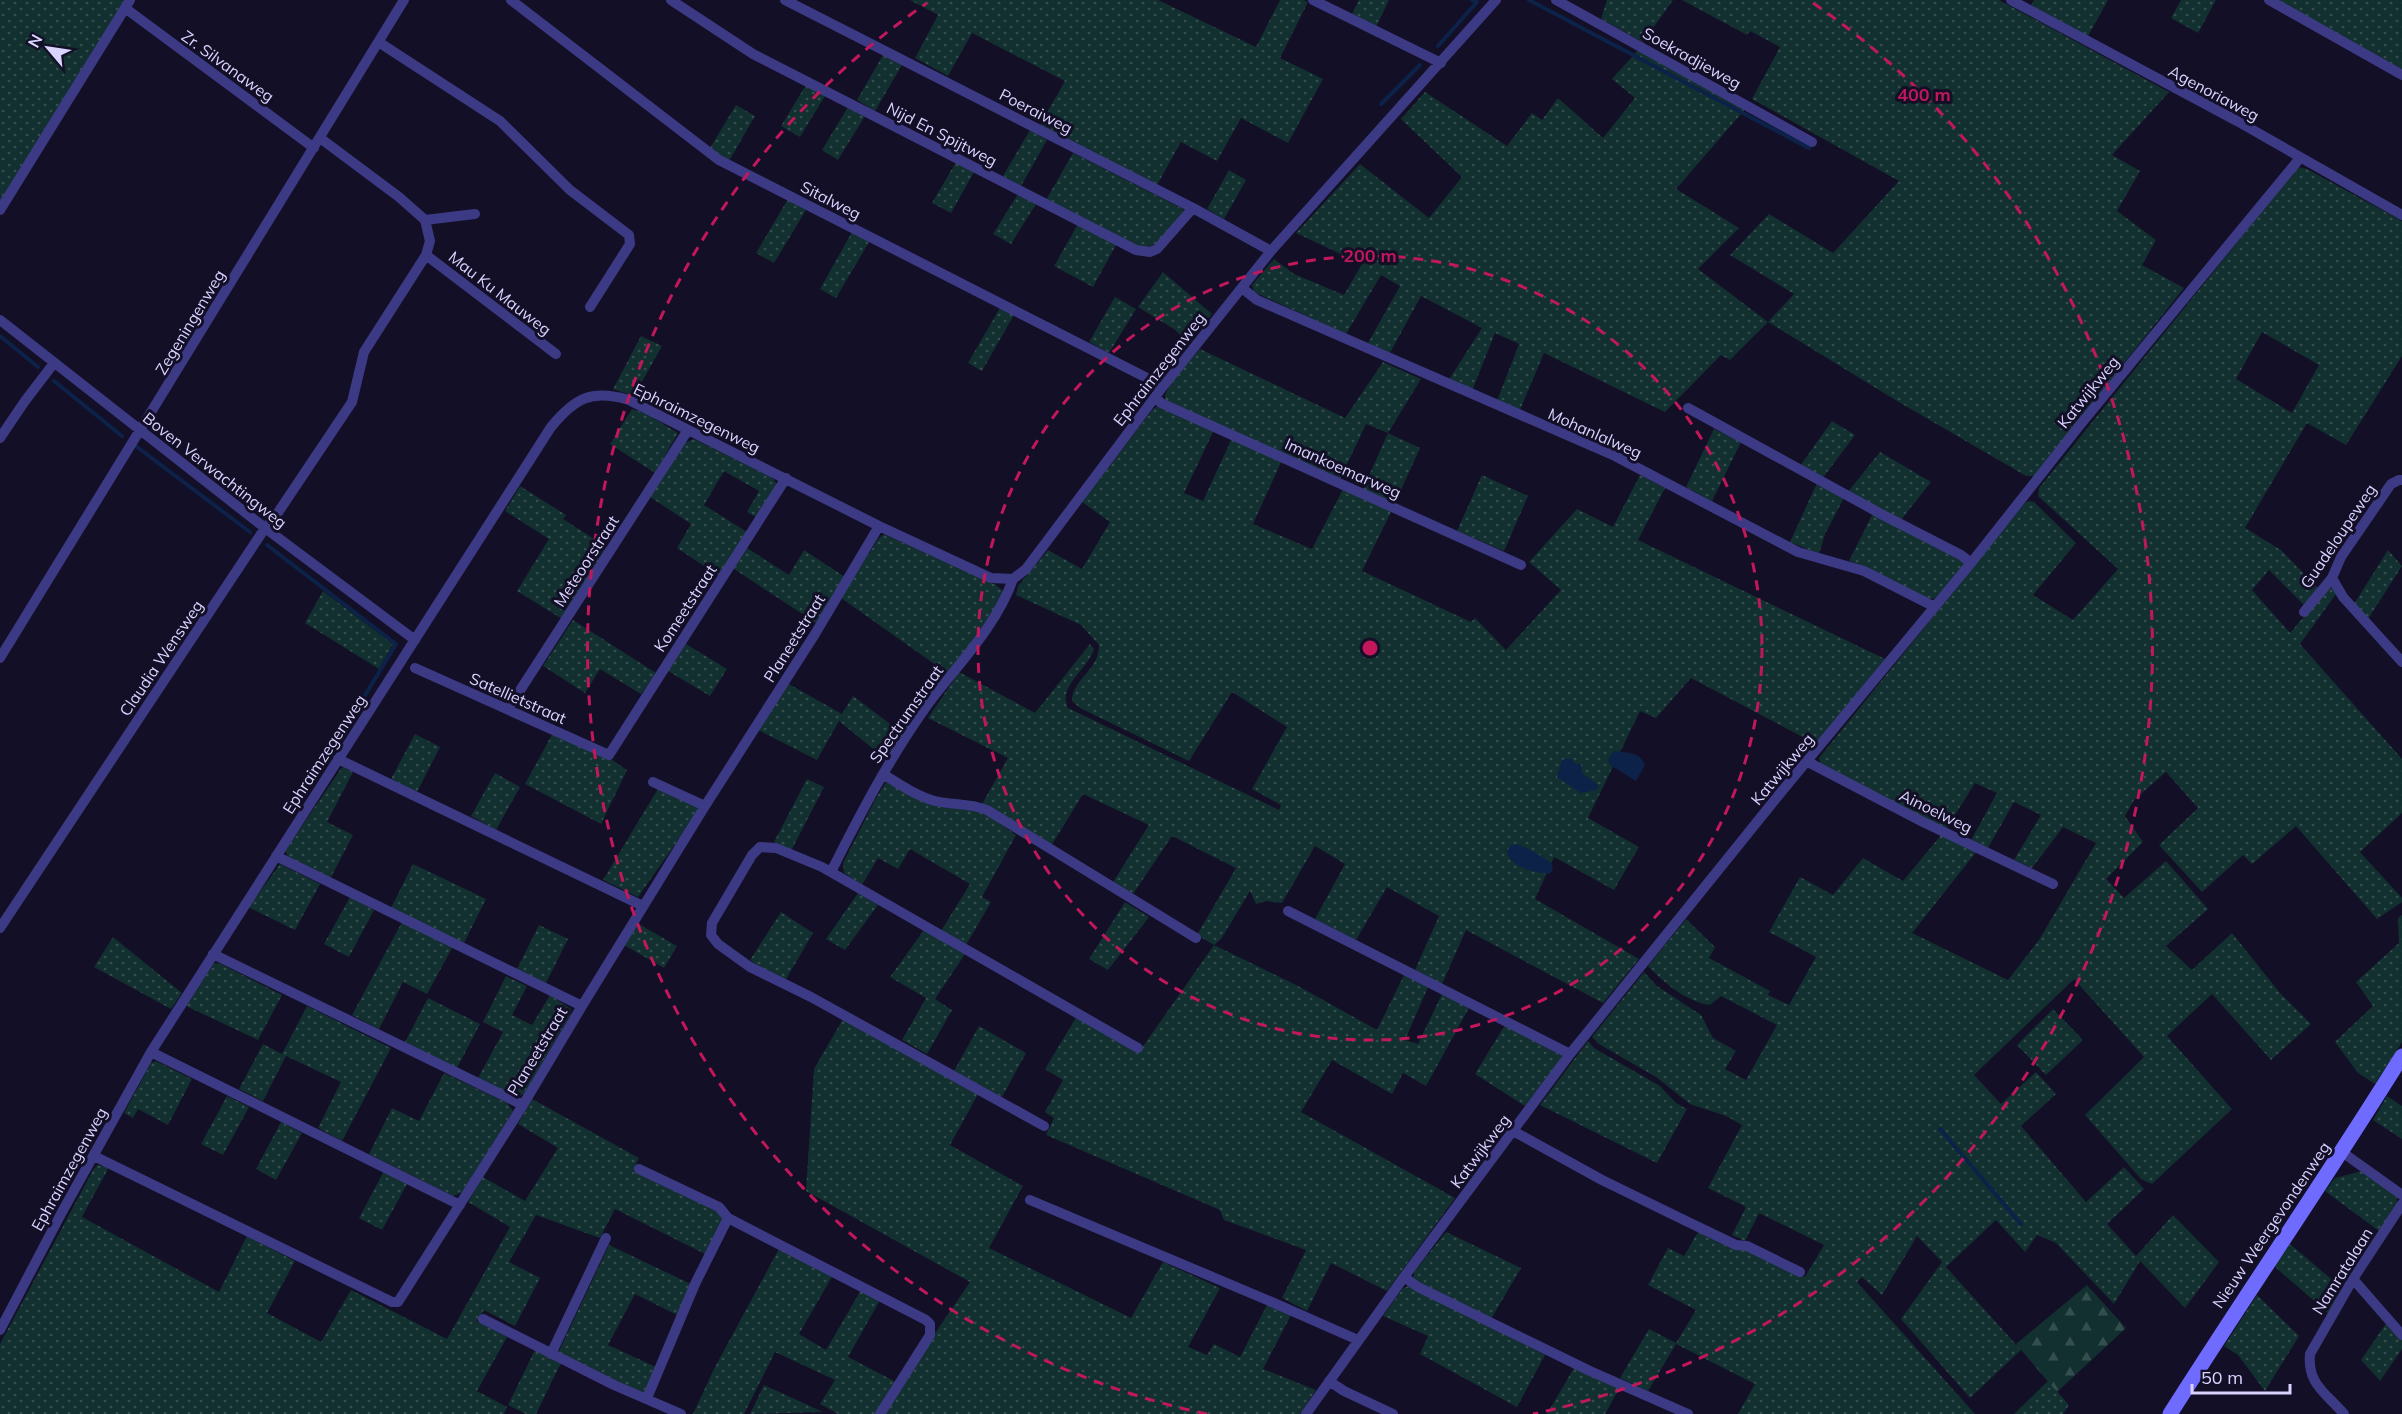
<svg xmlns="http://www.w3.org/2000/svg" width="2402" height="1414" font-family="Mulish,sans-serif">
<defs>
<pattern id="grass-dots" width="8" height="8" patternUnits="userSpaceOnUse" patternTransform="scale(1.5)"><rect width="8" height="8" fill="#12302f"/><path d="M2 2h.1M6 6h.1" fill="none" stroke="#344d4e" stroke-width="1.8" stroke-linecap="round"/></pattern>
<pattern id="forest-firs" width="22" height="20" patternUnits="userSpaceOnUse" patternTransform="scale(1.5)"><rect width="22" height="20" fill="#12302f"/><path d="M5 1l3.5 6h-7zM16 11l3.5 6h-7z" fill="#344d4e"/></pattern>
</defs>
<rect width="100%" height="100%" fill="#130f26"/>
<path fill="url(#grass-dots)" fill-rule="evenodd" d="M0,0H125L0,201Z
M910,0H1158L1256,47L1280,0H1303L1308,2L1280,58L1323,79L1288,143L1241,118L1217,161L1181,142L1157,185L1040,125L1065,81L972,33L948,76L915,58L938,15Z
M1359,0H1389L1376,27L1352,14Z
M1607,0H1673L1643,42L1601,19Z
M1682,0H1999L2169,92L2112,155L2140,171L2117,211L2156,240L2142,265L2184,288L2034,476H2026L1897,401L1768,322L1730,360L1721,355L1665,412L1544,353L1520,410L1497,401L1519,344L1495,333L1472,391L1448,381L1482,328L1421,296L1390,353L1368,343L1400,286L1381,275L1346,334L1254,292L1252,285L1274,259L1294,274L1344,295L1362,264L1296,233L1360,164L1429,218L1462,177L1401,119L1425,92L1507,146L1532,113L1542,120L1558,98L1603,138L1635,98L1612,79L1639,49L1747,107L1676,189L1739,228L1698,269L1768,322L1794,294L1730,255L1769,214L1833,253L1899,181L1752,99L1780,47L1750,31L1747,35Z
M2034,0H2108L2088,36L2031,5Z
M2181,0H2216L2198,33L2171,18Z
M2273,0H2402V71Z
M883,55L902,65L875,111L857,100Z
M806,85L825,96L800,137L781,126Z
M736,105L755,116L729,161L710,148Z
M848,107L865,116L838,160L822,150Z
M1030,130L1047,140L1021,186L1003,176Z
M1073,153L1183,209L1184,211C1172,225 1159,251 1139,247L1046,200Z
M956,162L974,172L951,213L932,203Z
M2298,167L2307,169L2402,221V356L2346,445L2307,423L2245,528L2281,550L2318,588L2304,605L2269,570L2252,590L2290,633L2329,587L2333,588L2336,594L2300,644L2402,759V813L2360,852L2402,898V902L2377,919L2296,826L2252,864L2243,855L2202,892L2159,845L2198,808L2166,772L2134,800L2125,816L2143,842L2106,879L2124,898L2166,861L2208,909L2166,946L2192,970L2232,933L2280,993L2311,1024L2271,1060L2212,994L2167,1036L2232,1109L2152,1184L2141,1179L2085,1115L2144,1057L2074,979L1974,1075L2001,1104L2036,1072L2056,1094L2021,1126L2086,1202L2124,1167L2144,1189L2107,1224L2136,1256L2173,1215L2219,1262L2185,1308L2140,1261L2114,1304L2056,1243L2037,1235L2025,1252L1996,1220L1946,1267L2021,1350L1970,1398L1901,1319L1942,1262L1917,1236L1882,1295L1862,1277L1857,1282L1975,1414H1738L1755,1384L1676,1344L1648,1391L1620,1378L1649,1329L1676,1343L1696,1310L1648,1285L1668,1248L1684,1256L1701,1227L1750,1247L1805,1277L1824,1245L1759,1213L1745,1241L1732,1235L1746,1207L1708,1188L1742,1125L1726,1116L1690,1104L1656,1077L1599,1044L1592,1037L1644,972L1657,986L1701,1015L1713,1038L1736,1051L1725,1069L1746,1080L1777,1025L1721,996L1710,1005C1687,1002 1664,983 1648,966L1686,919L1715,947L1709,958L1770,991L1768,995L1789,1005L1816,957L1769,932L1800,877L1833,895L1863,858L1903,881L1942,834L1977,851L1912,933L2008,980L2039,940L2096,843L2063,827L2032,868L2014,860L2041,815L2014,802L1988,848L1971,840L1997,793L1975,783L1946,829L1821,765L1819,758L2025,503L2029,501L2034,502L2076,543L2033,595L2073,620L2118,569L2038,496L2039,488ZM2262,332L2319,365L2292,413L2236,379Z
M1229,170L1246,180L1224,219L1207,209Z
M1018,194L1036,204L1011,244L993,234Z
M788,199L806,210L774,263L756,253Z
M1078,224L1116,245L1093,287L1054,266Z
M852,232L869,242L836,298L820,289Z
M1163,272L1212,314L1188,342L1174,329L1138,307Z
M1115,297L1136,309L1109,353L1089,342Z
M1000,308L1014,315L982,371L968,363Z
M641,336L662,346L634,396L613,389Z
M1200,349L1345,418L1383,362L1421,379L1388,433L1420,448L1395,503L1363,489L1388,433L1366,424L1340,479L1165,400C1163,387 1191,360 1200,349Z
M1158,406L1214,430L1184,493L1203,501L1232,438L1282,460L1253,524L1312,549L1343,489L1392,510L1362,571L1471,622L1475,618L1506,650L1561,590L1529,562L1577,509L1613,527L1640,475L1665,488L1638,540L1885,659L1816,744L1691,678L1656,718L1640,711L1588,818L1639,847L1614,890L1554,857L1535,899L1639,959L1603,1003L1466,930L1442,984L1415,970L1439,916L1387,887L1356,940L1315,919L1345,864L1315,846L1282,903L1267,901L1256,904L1250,891L1221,939L1214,945L1300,987L1377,1030L1404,975L1428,987L1405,1040L1418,1044L1443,992L1470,1006L1426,1086L1403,1073L1392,1094L1332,1060L1301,1112L1455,1198L1387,1291L1331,1263L1307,1311L1282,1298L1306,1250L1224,1220L1220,1210L1046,1135L1054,1118L1045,1112L1063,1080L1045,1069L1077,1016L1139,1052L1214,945L1197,935L1236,868L1172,836L1133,894L1113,882L1149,825L1083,794L1051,846L982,804L1008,758L928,718L959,672L1035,713L1090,644L1094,649C1088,669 1057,687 1068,708L1279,810L1281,805L1252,789L1287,727L1232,692L1189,761L1080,708L1072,701C1072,679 1099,671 1099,645L1081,625L1016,595L1018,586L1048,550L1082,569L1110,522L1082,502L1153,409Z
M632,409L645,413L678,433L655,473L610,444Z
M1832,421L1855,435L1822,479L1800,466Z
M1714,429L1741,442L1712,501L1686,487Z
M694,439L773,478L777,485L756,517L747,512L759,491L724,471L704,505L747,532L719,576L677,548L691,524L650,497L685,443Z
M1880,452L1931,482L1900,521L1847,493Z
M1482,475L1528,496L1504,551L1457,531Z
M1817,483L1844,498L1825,534L1819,554L1790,542Z
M520,486L566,515L563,519L608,548L562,619L517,591L549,539L505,511Z
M1873,513L1912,532L1963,562L1964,565L1936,597L1933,599C1903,593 1878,570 1849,561Z
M884,534L996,585L1003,591V595L974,639L947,673L841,598L878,539Z
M747,548L789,575L804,550L845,577L816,623L734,569Z
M2388,550L2402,566L2368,619L2354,604Z
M323,591L393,644L379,669L305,623Z
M573,620L656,673L641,694L600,669L585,693L543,666Z
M686,644L727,669L710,696L668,671Z
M787,683L842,714L853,696L905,735L888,761L839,721L817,760L758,730Z
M554,731L608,757L627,770L601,824L525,784Z
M415,734L440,747L417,792L391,779Z
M342,767L353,772L327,822L353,835L330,879L289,858L285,851Z
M495,773L520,787L496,830L471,816Z
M807,779L824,787L791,851L774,842Z
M886,782L972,808L988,815L1016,835L982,897L991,902L966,945L941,931L970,884L910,849L898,869L878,858L862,885L844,873L843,863L876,798Z
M659,787L697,807L698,812L638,897L603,880Z
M280,864L320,884L295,930L250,908V905Z
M413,864L486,899L464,943L391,908Z
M858,893L878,905L845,950L826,939Z
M350,897L374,910L349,957L324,944Z
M1125,902L1149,917L1108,970L1089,959Z
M781,912L813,933L785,981L765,972L750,960Z
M2402,915V1042L2375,1084L2358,1073L2335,1042L2373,1006L2356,982L2399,943L2398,918Z
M402,922L452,948L427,994L403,982L379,1029L352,1015Z
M637,923L677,946L664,968L624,945Z
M539,925L568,939L546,983L517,969Z
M924,930L965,954L935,999L952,1010L927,1054L902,1040L926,998L890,977Z
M113,937L182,993L171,1009L94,967Z
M214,963L221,964L282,995L258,1040L186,1006Z
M506,976L527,986L512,1015L532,1025L550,995L571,1009V1014L524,1094L517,1097L478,1078L503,1032L483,1022Z
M428,998L480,1024L457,1068L405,1042Z
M307,1006L391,1048L342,1141L318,1128L341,1082L286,1056L263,1101L239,1089L263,1044L282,1054Z
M2053,1009L2083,1040L2046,1075L2017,1045Z
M843,1019L978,1094L950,1145L1023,1186L989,1248L1131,1318L1163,1262L1220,1288L1188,1347L1207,1355L1214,1344L1240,1357L1268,1303L1291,1315L1263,1369L1316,1390L1300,1414H883L914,1364L970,1282L806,1191L814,1069Z
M1505,1025L1562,1055L1561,1059L1525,1106L1475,1074Z
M979,1026L1026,1053L1002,1097L954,1071Z
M1588,1041L1594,1048L1660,1086L1676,1103L1687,1109L1657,1163L1540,1105Z
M156,1061L192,1079L168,1125L138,1109L133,1118L124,1113L151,1063Z
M444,1073L507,1103L513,1111L463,1192L453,1196L369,1154L392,1108L419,1121Z
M227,1096L249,1107L223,1155L201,1144Z
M2387,1096L2402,1106V1139L2373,1120Z
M532,1099L639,1158L633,1171L716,1208L724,1219L705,1254L615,1209L600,1238L536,1215L509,1262L540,1278L515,1326L484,1310L477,1321L507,1337L477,1391L507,1407L504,1414H0V1344L93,1170L97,1165L109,1167L82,1217L219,1292L247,1236L295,1261L267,1313L321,1342L351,1290L447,1339L510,1227L468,1202L483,1177L525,1201L558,1148L518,1124Z
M281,1122L302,1133L276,1180L256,1169Z
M384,1171L407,1184L382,1230L359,1218Z
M2362,1171L2397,1197V1204L2379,1231L2325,1191L2335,1178Z
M1446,1232L1521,1268L1491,1319L1413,1279L1414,1272Z
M2290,1244L2344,1290L2329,1314L2274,1266Z
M609,1245L691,1284L677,1315L635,1294L608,1345L656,1367L644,1393L611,1380L558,1353Z
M780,1247L833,1275L799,1334L826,1350L861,1290L880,1300L848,1357L896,1382L876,1414H838L820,1404L835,1380L775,1352L744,1414H693L714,1369Z
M1409,1286L1545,1355L1517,1407L1420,1354L1428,1336L1383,1316L1403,1288Z
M2257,1295L2299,1336L2265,1391L2238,1355L2224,1346Z
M2387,1322L2402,1339V1349L2380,1381L2361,1360Z
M535,1350L561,1363L536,1414H526L508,1405Z
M1574,1368L1619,1389L1605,1414H1547Z
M2048,1381L2069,1405L2063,1414H2014Z
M764,1385L823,1412L750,1414Z"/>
<path fill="url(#forest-firs)" d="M2087,1285L2126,1328L2057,1392L2016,1344Z"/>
<path fill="#0c2248" d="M1614,751C1627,753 1639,751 1645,765L1636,781L1610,765L1608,760Z
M1565,759H1572L1575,764H1581L1582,773L1599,786L1596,790L1581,793L1557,777L1562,760Z
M1515,844C1530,848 1540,855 1552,864L1553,870L1549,874C1535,872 1511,868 1507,852L1511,845Z"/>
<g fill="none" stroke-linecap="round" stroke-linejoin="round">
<path stroke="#0c2248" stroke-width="4" d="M1529,0L1809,148
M1438,46L1477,2L1472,0
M1381,104L1420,65
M0,336L38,367
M54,381L122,436
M133,444L250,532
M267,545L396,644L335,745
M1940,1129L2021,1224"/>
<path stroke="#3d3a85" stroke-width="10" d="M511,0L719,160L1145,377L1161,389
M671,0L753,54L1136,250L1150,252L1157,249L1193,208
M785,0L1193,208L1271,251
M1313,0L1441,63
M1556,0L1812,142
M2011,0L2237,121L2402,215
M2269,0L2402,75
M125,8L314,148
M380,43L500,121L570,190L629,235L630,244L590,307
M320,138L399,197L425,220
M0,210L130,0
M426,255L556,354
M1242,288L1257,300L1615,456L1798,552L1864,571L1935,607
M0,320L265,528L415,640
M1155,397L1161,403L1521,565
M1688,408L1883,515L1961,555L1971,563
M0,438L25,401L54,363
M2332,578L2343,597L2402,662
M2304,612L2332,578L2341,557L2391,484L2399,480H2402
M0,658L404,0
M415,668L609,755L786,478
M508,709L688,430
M338,759L643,906
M1808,762L1923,822L2053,884
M883,774C899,784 916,796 935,801C952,805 970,803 987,810L1196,938
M653,782L705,806
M276,856L582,1006
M831,872C860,814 890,757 928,704C958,664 996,627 1013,579
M1288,911L1570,1054
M0,928L265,528L275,517L352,402L364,352L426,255L430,241L425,220L475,214
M213,954L523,1105
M151,1052L460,1205
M1044,1126L811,997L750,967L718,944L711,935L712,923L752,855L760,847L776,848L822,867L1138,1048
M1513,1131L1602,1180L1686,1221L1736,1245L1747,1246L1800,1272
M2342,1152L2402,1195
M94,1156L392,1302H398L523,1105L582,1006L705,806L815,634L879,526
M639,1169L719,1207L728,1218L926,1320L930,1324V1335L880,1414
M1030,1200L1267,1300L1358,1340
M1404,1277L1418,1287L1590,1371L1688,1414
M2353,1279L2402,1335
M483,1319L614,1385L681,1414
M0,1330L62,1212L151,1052L551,427C575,398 591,389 629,400L879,526L991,578L1013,579L1026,569L1161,389L1271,251L1496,0
M551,1354L606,1238
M1329,1381L1344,1391L1393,1414
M647,1398L695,1284L728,1218
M1306,1414L1404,1277L1570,1054L1782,791L1971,563L2080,425L2300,158
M2344,1414C2326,1393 2307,1384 2310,1354L2353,1279L2402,1204"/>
<path stroke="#6f6bff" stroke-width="15" d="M2170,1414C2246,1294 2327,1177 2402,1056"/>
</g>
<g fill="none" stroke="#c2185b" stroke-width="3" stroke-dasharray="10 8">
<circle cx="1370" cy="648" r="392"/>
<path d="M1207 1414A783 783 0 0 1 927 3M1813 3A783 783 0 0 1 1533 1414"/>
</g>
<g text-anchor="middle" stroke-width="6" stroke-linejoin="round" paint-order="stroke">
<g font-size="16" fill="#d9d4ff" stroke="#130f26">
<text transform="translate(1692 58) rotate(29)" y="6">Soekradjieweg</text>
<text transform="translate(228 66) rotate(36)" y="6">Zr. Silvanaweg</text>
<text transform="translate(2214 93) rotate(28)" y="6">Agenoriaweg</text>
<text transform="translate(1036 111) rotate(27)" y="6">Poeraiweg</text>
<text transform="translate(942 134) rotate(27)" y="6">Nijd En Spijtweg</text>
<text transform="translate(831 200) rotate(27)" y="6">Sitalweg</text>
<text transform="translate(500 293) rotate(38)" y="6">Mau Ku Mauweg</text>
<text transform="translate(190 322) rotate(-59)" y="6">Zegeningenweg</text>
<text transform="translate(1159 369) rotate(-52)" y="6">Ephraimzegenweg</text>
<text transform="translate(2088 392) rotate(-51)" y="6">Katwijkweg</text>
<text transform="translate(697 418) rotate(26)" y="6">Ephraimzegenweg</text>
<text transform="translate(1595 433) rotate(24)" y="6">Mohanlalweg</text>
<text transform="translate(1343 468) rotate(24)" y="6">Imankoemarweg</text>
<text transform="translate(215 470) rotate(38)" y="6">Boven Verwachtingweg</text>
<text transform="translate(2338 536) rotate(-56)" y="6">Guadeloupeweg</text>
<text transform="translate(586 561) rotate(-57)" y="6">Meteoorstraat</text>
<text transform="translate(685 608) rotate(-57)" y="6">Komeetstraat</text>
<text transform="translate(794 638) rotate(-58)" y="6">Planeetstraat</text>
<text transform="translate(161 658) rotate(-56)" y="6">Claudia Wensweg</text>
<text transform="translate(518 698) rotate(24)" y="6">Satellietstraat</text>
<text transform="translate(906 714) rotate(-55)" y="6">Spectrumstraat</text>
<text transform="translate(324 754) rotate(-57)" y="6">Ephraimzegenweg</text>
<text transform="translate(1782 769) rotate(-50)" y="6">Katwijkweg</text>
<text transform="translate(1936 811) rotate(26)" y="6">Ainoelweg</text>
<text transform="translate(537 1051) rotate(-59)" y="6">Planeetstraat</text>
<text transform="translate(1480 1151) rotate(-53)" y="6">Katwijkweg</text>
<text transform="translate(69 1169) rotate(-61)" y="6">Ephraimzegenweg</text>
<text transform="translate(2271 1225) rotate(-56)" y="6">Nieuw Weergevondenweg</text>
<text transform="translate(2342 1271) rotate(-58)" y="6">Namratalaan</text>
</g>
</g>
<circle cx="1370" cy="648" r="9" fill="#c2185b" stroke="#130f26" stroke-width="3"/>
<g font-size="18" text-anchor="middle" font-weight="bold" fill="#c2185b" stroke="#130f26" stroke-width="6" stroke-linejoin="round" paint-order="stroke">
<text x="1924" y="101">400 m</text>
<text x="1370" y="262">200 m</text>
</g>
<g transform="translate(48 48) rotate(299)" stroke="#130f26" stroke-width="4.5" paint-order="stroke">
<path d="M0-4.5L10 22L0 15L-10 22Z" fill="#d9d4ff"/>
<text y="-9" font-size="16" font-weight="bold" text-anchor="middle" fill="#d9d4ff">N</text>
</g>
<path d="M2192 1384v9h98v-9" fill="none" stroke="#d9d4ff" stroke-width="3"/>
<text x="2201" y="1384" font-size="18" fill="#d9d4ff" stroke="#130f26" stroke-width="4.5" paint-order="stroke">50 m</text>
</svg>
